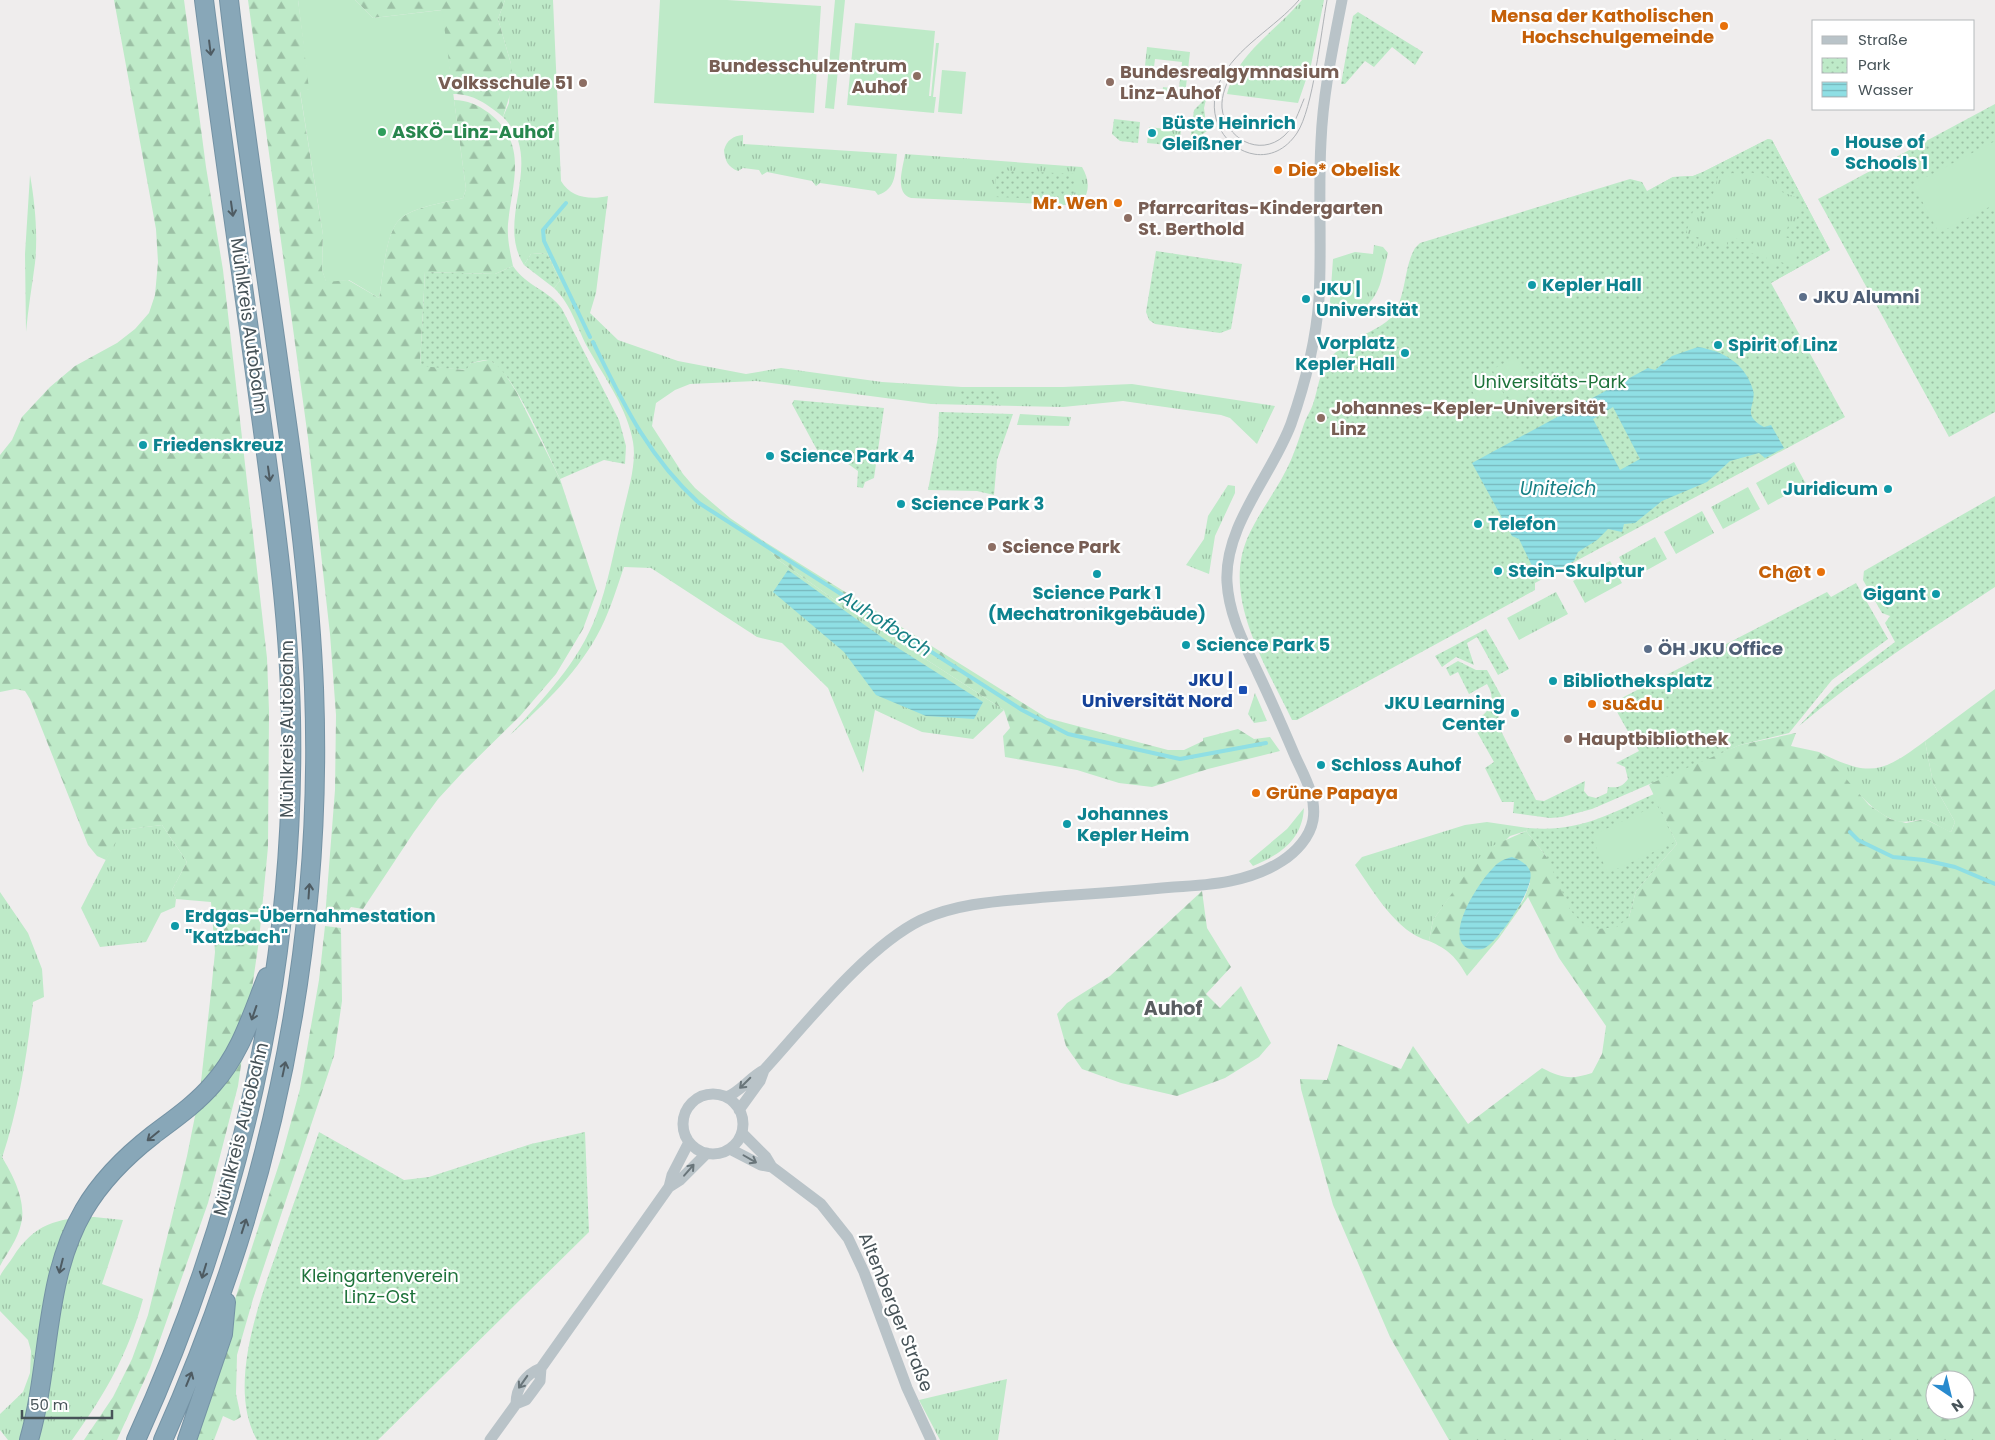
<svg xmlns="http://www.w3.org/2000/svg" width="1995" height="1440" font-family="Poppins,sans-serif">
<defs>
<pattern id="grass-tufts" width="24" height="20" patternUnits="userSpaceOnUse" patternTransform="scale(1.25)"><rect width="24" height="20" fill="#beeac8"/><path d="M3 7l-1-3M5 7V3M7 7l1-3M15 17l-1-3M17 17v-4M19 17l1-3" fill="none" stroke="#9cc0a5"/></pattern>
<pattern id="forest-firs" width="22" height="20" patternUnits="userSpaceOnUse" patternTransform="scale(1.25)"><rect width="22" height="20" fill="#beeac8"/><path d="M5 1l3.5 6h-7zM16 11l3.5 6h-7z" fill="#9cc0a5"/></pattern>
<pattern id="park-dots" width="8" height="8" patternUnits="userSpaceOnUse" patternTransform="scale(1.25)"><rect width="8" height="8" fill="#beeac8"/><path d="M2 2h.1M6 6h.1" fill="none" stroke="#9cc0a5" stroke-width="1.8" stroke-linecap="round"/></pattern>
<pattern id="water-rules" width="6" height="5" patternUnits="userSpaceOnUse" patternTransform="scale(1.25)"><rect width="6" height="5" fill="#8fdfe4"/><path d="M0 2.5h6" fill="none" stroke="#77b7bc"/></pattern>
</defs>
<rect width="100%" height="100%" fill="#efeded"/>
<path fill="url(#grass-tufts)" d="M505,0H553L561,181C571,198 590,200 608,196L596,293L590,313L618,340L678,361L746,374L781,368L882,382L962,387H1063L1132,384L1275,406L1257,444L1230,418L1221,415L1123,401L1063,407L931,404L756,381L690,384L675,390L656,403L652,426L683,474L695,488L730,518L762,540L777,559L839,603L1004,710L973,739L922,732L875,710L863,773L828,688L782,643L757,637L651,568L624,567C617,587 611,608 601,628C580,670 545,704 510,735C543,699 579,662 596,616C608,585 614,549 622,517C627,494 637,465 633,442C628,410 605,378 589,350C577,329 572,305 554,288L560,281L547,253L531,254L524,265C494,219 547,160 503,117L509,103L511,64L498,19Z
M1302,0H1324L1311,65L1298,103L1227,94C1237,53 1276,31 1302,0Z
M1147,47L1190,52L1185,95L1177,94L1176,98L1162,96L1163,87L1179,89L1182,62L1155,59L1153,75H1144Z
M1149,127L1181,131L1179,146L1147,143Z
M743,135V144L897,154C895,172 897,189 878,195L875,191L820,183L816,186L812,181L767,172L762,175L759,170L743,168L738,171C728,167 725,161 724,150C727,140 733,136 743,135Z
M1768,139L1772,140L1830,250L1720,311L1653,188L1673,177L1693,176L1703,172Z
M905,154L1082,167C1089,179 1090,190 1083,201L1065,205L911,198C894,193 903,168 905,154Z
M30,175C35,203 38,234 35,263C32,286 28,309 26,332L25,254Z
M1374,245L1383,247L1388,253C1380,282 1382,298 1354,315L1352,312L1340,318L1330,302L1333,259L1355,252L1373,254Z
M1020,414L1071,417L1069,426L1017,425Z
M1794,462L1806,484L1768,505L1756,483Z
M1228,485L1235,486V493L1215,536L1209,574L1186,565L1204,539L1208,516Z
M1748,487L1760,509L1723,529L1711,507Z
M1702,511L1714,533L1676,554L1664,532Z
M1655,537L1667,559L1631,579L1619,557Z
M1610,561L1622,583L1585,603L1573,581Z
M1556,592L1568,614L1519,640L1507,618Z
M1255,693L1267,721L1254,723L1248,714Z
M1925,741L1933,783L1955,822L1951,832C1942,829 1935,823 1927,820C1917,817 1905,827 1889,818C1861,803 1843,773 1819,752C1869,777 1881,774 1925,741Z
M1304,808C1302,840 1281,854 1253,866L1249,861L1287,829Z
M1487,822L1528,828L1526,831L1510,836L1452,894L1433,920L1429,941C1396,932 1374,892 1355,865L1362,857L1465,825Z
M162,825L187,862L172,890L176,899L175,907L161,913L146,942L100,947L81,908L121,830Z
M0,892L28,933L42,969L44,997L33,1002C27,1055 19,1107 2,1158L0,1154Z
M94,1217L123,1220L102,1284L143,1299C128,1355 105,1394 72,1440H8L0,1430V1414L23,1392L30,1373L31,1351L28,1340L0,1311C0,1300 0,1286 0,1276C3,1270 9,1263 13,1257C34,1224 57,1218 94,1217Z
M1007,1379L998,1440H940L919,1400Z"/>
<path fill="url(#forest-firs)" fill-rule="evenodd" d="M114,0H184L206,167L223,270L267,658L269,711L268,847L259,940L238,1086L208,1203L150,1368L117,1440H84L113,1397L132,1359L148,1315L187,1156L200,1091L211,992L215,952L211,902L176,899L172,890L187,862L162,825L122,830L106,860L97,856L88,845L30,699L25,691L15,689L0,692V455L12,440L22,417L50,387L75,366L117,343L135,329L149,313L155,295L158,262L156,229Z
M248,0H298L310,89L300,92L323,235L322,270L326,281L348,280L379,298C383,278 385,232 400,219C415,206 444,203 463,198L466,189L454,100C467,100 478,105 489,113C529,145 512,182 508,224C507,238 510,252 513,266L495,274L425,272L420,365L465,370L471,363L489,360L501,367L517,393L560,479L597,591L583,629L556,674L520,716L462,773L438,799L414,832L363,909L351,907L341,921L325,918L335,790L336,715L330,634L308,438Z
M355,0H505L498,19L511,64L513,85L503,117C487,104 474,94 453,94L441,10L373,18Z
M762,540L1047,718L1168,750H1184L1203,741V738L1238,729L1254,739L1270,737L1280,751L1208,769L1152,787L1119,783L1077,770L1005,757L1003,736L1010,728L1004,710L839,603L777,559Z
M1995,689V1440H1449L1390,1337L1333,1205L1301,1089L1300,1079L1327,1080L1338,1044L1401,1069L1413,1046L1468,1124L1542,1068C1561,1078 1571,1080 1592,1073L1602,1054L1606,1026L1559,958L1528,897L1499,938L1467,976C1457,958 1448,949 1429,941L1433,920L1472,865L1490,847L1526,831L1546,856L1629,917L1636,891L1677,844L1649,785L1659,778L1740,745L1796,733L1791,746L1819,752L1834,765L1869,805L1890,819L1906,823L1925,819L1951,832L1955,822L1933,783L1925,741ZM1530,883L1524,899L1500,934L1463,916L1481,884ZM1935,1380H1965V1410H1935Z
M1202,891L1207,928L1231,967L1206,994L1220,1008L1241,986L1271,1043L1259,1057L1225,1078L1177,1096L1121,1083L1082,1069L1066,1046L1057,1014L1067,1003L1110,976Z
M325,926L341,928L342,1001L334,1056L253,1299L237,1355L236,1394L241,1417L234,1421L223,1416L214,1440H181L225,1330L282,1155L300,1089L319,980Z
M0,1154C12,1173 27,1201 21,1224C18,1239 7,1253 0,1266Z"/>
<path fill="url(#park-dots)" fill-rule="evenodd" d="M1358,12L1423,52L1415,65L1392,47L1374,67L1365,61L1345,84H1341L1353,16Z
M1208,91L1204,108L1207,131L1200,136L1205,140V144H1193L1190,142L1194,110L1203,101Z
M1995,104V412L1949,437L1818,199Z
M1114,119L1140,122L1138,143L1120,141L1112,134Z
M1768,139L1772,140L1830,250L1771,283L1845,417L1535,583V590L1297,720H1292C1267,667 1222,599 1247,539C1259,511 1279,488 1291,460C1296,448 1300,436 1304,424C1306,417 1311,411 1313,404C1318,390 1319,373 1328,361C1343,339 1380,332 1392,316C1407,296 1403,269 1415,248L1420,243L1630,179L1642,182L1647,191L1673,177L1693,176L1703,172ZM1750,170V172L1773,179L1774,177L1782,192L1796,197L1795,203L1801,205L1794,227L1788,226L1785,237L1801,242L1794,266L1777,261L1773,272L1766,257L1750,253L1754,241L1741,242L1731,234L1727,246L1712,241L1697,249L1700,238L1686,233L1693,211L1707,215L1719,173L1731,177L1732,173L1740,175Z
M996,170L1075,174L1074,200L995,197Z
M1156,251L1242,264L1231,329L1220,333L1155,324L1149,320L1146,312Z
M547,253L560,281L554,288L524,265L531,254Z
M513,266C526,286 549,290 562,309L619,420L626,446L625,464L604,460L560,479C549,457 512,368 490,361C485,359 477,362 471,363L466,370L420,366L425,272L495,274Z
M961,389L1000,391L999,404H961Z
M794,400L884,408L874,478L865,482L863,488L857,487L858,471L837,456L822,459L792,404Z
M939,412L1013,414L997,460L994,495L977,491L928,490L938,437Z
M1995,496V587C1928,631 1860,674 1799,726L1835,687L1895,642L1885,623L1890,616L1882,613L1863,580L1864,571Z
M1856,583L1888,639L1832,680L1789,733L1740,745L1592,809L1562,817L1550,818L1513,813L1514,802H1502L1485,768L1494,762L1472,723C1488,714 1498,702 1487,684L1469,694L1458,672L1450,676L1446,668L1458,661L1476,670H1487L1504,701L1497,723L1536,800L1544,801L1585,781L1584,791L1588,796L1596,798L1607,793L1608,787C1618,788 1622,787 1628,779L1625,767L1616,763L1639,751L1612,703L1827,592L1831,597Z
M1486,629L1509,669L1498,675L1477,637L1467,643L1474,665L1456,657L1442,667L1435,656Z
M1654,794L1677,844L1636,891L1629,917L1617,927L1598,929L1584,925L1571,911L1546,856L1526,831L1528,828C1578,833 1610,814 1654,794Z
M319,1132L404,1180L429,1177L531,1144L585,1132L589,1232L378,1440H257C225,1384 263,1292 282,1237C294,1202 307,1167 319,1132Z"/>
<path fill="#beeac8" d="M298,0H355L373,18L442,10L466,189L463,198C444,203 415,206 400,219C385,233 383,278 379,298L349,280L326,282L322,270L323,235L300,91L309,89Z
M660,0H727L821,6L814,113L654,103Z
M835,0H845L834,109L825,108Z
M855,23L935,31L929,96H931L936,43H939L933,97H936L934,113L847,105Z
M942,70L966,72L962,114L938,112Z
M1995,141V204L1939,233L1913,184Z
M1516,357L1534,391L1512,403L1493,369Z
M1491,370L1509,404L1486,417L1468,383Z
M1657,805L1675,842L1608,873L1591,836Z"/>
<path fill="url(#water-rules)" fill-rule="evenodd" d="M1698,347C1723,351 1745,363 1753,390C1757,405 1740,414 1764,427L1771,425L1784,448L1765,458L1759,453L1730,461L1707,482L1662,501L1635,523L1624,524L1622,532L1608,529L1597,540L1578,552L1574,561L1547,575L1533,568L1519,539L1512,536L1472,463L1648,368L1655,370L1672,356ZM1613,407L1640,459L1620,470L1593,419Z
M788,570L887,641L983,702L974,719L926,716L876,695L844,652L773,592Z
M1512,857C1519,860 1527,863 1530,871C1536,887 1500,939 1485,948C1481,950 1471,950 1467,948C1444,934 1480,881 1493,868C1498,862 1504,859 1512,857Z"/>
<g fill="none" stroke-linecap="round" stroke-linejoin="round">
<path stroke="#8fdfe4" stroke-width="4" d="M566,203L543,230L544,241L590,337
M593,342C623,403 648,457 699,503L1022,710L1068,734L1180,759L1266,743
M1850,832L1858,840L1893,857L1924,860L1955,867L1995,884"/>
<defs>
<path id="motorway" d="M29,1440C51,1364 43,1280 84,1210C101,1181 126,1156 153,1135C174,1119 196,1104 213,1084C241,1053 252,1014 267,977
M136,1440C239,1214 296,967 291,718C289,619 275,521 262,424C243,283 222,142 204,0
M163,1440C270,1201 324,950 314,688C310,589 297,492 283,395C265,263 244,132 229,0
M187,1440L223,1334L226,1302"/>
</defs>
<use href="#motorway" stroke="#7492a4" stroke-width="20"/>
<path stroke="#b9c3c8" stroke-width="11" d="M683 1124a30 30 0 1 1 60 0a30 30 0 1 1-60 0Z
M726,1097C738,1094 750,1077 764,1070C806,1024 866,947 921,920C960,902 1004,901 1046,897C1089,894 1131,891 1174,887C1211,885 1250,882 1282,861C1296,852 1310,837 1313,820C1317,797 1304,776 1295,756C1283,728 1271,700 1258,673C1244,643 1229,616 1227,582C1224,526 1272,475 1291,424C1305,384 1316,341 1319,299C1322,246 1318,194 1321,141C1323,93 1333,47 1342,0
M739,1110L760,1081L764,1070
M742,1133L766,1157L772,1167L821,1204L848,1238L864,1272L907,1388L931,1440
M730,1149L761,1165L772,1167
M669,1187L672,1175L689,1142
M516,1404C516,1387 526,1374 541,1368
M490,1440L516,1404L526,1400L532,1392L540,1381L541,1368L669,1187L680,1180L707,1153"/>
<use href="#motorway" stroke="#88a7b8" stroke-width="18"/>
<path stroke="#afb3b7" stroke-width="1" d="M1299,0C1275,28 1236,47 1220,81C1194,136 1263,184 1297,133C1313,109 1321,32 1327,0
M1232,72C1227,83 1221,95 1222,108C1225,138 1259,158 1284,136C1294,127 1299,111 1304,99"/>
</g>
<defs><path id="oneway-shaft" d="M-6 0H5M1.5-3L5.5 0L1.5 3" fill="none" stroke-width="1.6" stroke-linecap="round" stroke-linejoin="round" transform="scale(1.25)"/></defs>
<g stroke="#4e5b62">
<use href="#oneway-shaft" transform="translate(210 48) rotate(83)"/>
<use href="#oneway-shaft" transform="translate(232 209) rotate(82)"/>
<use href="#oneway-shaft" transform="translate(269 474) rotate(82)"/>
<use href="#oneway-shaft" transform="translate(309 891) rotate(-86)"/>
<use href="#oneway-shaft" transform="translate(254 1013) rotate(109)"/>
<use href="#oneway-shaft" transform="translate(284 1069) rotate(-78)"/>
<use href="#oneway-shaft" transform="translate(153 1136) rotate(141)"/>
<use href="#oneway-shaft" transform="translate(244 1226) rotate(-72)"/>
<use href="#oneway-shaft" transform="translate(61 1266) rotate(104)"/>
<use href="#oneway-shaft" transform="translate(204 1271) rotate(107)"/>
<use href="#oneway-shaft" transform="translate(189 1379) rotate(-68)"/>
</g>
<g stroke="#69757a">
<use href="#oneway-shaft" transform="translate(745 1083) rotate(135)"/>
<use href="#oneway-shaft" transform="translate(750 1159) rotate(30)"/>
<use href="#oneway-shaft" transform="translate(689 1170) rotate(-49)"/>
<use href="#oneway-shaft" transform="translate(523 1382) rotate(125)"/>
</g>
<g fill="#e8710a" stroke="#fff" stroke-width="2">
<circle cx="1724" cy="26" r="5"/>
<circle cx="1278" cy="170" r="5"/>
<circle cx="1118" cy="203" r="5"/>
<circle cx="1821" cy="572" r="5"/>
<circle cx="1592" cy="704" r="5"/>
<circle cx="1256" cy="793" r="5"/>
</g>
<g fill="#8d6e63" stroke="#fff" stroke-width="2">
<circle cx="917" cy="76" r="5"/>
<circle cx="1110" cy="82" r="5"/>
<circle cx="583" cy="83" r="5"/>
<circle cx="1128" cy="218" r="5"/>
<circle cx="1321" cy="418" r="5"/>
<circle cx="992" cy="547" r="5"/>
<circle cx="1568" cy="739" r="5"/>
</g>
<circle fill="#2e9e5b" stroke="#fff" stroke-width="2" cx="382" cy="132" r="5"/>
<g fill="#0f9aa8" stroke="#fff" stroke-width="2">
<circle cx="1152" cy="133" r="5"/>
<circle cx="1835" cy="152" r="5"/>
<circle cx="1532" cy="285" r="5"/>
<circle cx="1306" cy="299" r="5"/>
<circle cx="1718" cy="345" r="5"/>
<circle cx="1405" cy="353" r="5"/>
<circle cx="143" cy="445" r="5"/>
<circle cx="770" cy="456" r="5"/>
<circle cx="1888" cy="489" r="5"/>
<circle cx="901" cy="504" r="5"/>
<circle cx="1478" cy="524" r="5"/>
<circle cx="1498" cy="571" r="5"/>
<circle cx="1097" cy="574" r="5"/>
<circle cx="1936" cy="594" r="5"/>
<circle cx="1186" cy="645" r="5"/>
<circle cx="1553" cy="681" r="5"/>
<circle cx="1515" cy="713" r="5"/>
<circle cx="1321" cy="765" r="5"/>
<circle cx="1067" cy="824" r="5"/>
<circle cx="175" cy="926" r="5"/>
</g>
<g fill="#5c6f8a" stroke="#fff" stroke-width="2">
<circle cx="1803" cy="297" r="5"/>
<circle cx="1648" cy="649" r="5"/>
</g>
<rect fill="#1a4fb4" stroke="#fff" stroke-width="2" x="1238" y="685" width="10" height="10" rx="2.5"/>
<g text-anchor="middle" stroke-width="4.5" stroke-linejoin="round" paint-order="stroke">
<g font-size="18" font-weight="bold" fill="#c56008" stroke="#fff" text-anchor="end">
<text x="1714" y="22">Mensa der Katholischen<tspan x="1714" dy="21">Hochschulgemeinde</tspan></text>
<text x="1288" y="176" text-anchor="start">Die* Obelisk</text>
<text x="1108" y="209">Mr. Wen</text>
<text x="1811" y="578">Ch@t</text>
<text x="1602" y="710" text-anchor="start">su&amp;du</text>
<text x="1266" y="799" text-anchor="start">Grüne Papaya</text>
</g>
<g font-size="18" font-weight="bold" fill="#785e54" stroke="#fff" text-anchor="start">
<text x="907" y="72" text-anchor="end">Bundesschulzentrum<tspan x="907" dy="21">Auhof</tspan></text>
<text x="1120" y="78">Bundesrealgymnasium<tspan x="1120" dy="21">Linz-Auhof</tspan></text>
<text x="573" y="89" text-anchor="end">Volksschule 51</text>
<text x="1138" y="214">Pfarrcaritas-Kindergarten<tspan x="1138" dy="21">St. Berthold</tspan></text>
<text x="1331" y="414">Johannes-Kepler-Universität<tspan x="1331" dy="21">Linz</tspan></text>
<text x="1002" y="553">Science Park</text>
<text x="1578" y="745">Hauptbibliothek</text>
</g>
<g font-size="18" font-weight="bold" fill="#0d838f" stroke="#fff" text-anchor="start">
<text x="1162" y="129">Büste Heinrich<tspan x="1162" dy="21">Gleißner</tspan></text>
<text x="1845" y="148">House of<tspan x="1845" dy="21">Schools 1</tspan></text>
<text x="1542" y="291">Kepler Hall</text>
<text x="1316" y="295">JKU |<tspan x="1316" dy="21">Universität</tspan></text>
<text x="1395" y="349" text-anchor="end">Vorplatz<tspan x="1395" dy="21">Kepler Hall</tspan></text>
<text x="1728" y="351">Spirit of Linz</text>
<text x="153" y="451">Friedenskreuz</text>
<text x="780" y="462">Science Park 4</text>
<text x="1878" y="495" text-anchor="end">Juridicum</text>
<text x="911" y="510">Science Park 3</text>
<text x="1488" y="530">Telefon</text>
<text x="1508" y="577">Stein-Skulptur</text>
<text x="1097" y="599" text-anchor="middle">Science Park 1<tspan x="1097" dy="21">(Mechatronikgebäude)</tspan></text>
<text x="1926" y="600" text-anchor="end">Gigant</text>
<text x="1196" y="651">Science Park 5</text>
<text x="1563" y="687">Bibliotheksplatz</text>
<text x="1505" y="709" text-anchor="end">JKU Learning<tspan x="1505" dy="21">Center</tspan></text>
<text x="1331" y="771">Schloss Auhof</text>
<text x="1077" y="820">Johannes<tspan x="1077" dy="21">Kepler Heim</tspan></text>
<text x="185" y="922">Erdgas-Übernahmestation<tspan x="185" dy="21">"Katzbach"</tspan></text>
</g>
<g font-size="18" font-weight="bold" fill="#27864d" stroke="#fff" text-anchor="start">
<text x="392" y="138">ASKÖ-Linz-Auhof</text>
</g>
<g font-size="18" font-weight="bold" fill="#4e5e75" stroke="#fff" text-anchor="start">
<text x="1813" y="303">JKU Alumni</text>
<text x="1658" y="655">ÖH JKU Office</text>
</g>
<g font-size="18" fill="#475358" stroke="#fff">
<text transform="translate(249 326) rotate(82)" y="6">Mühlkreis Autobahn</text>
<text transform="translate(287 729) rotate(-90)" y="6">Mühlkreis Autobahn</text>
<text transform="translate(241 1129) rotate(-76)" y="6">Mühlkreis Autobahn</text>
<text transform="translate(896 1312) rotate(68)" y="6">Altenberger Straße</text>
</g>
<g font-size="18" fill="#1e733b" stroke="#fff">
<text x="1550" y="388">Universitäts-Park</text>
<text x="380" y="1282">Kleingartenverein<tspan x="380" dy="21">Linz-Ost</tspan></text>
</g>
<g font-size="18" font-weight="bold" fill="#164399" stroke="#fff" text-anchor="end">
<text x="1233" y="686">JKU |<tspan x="1233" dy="21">Universität Nord</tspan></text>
</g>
<g font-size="19" font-style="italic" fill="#178085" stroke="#fff">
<text x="1558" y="495">Uniteich</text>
<text transform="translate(886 623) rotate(33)" y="7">Auhofbach</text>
</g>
<g font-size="19" font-weight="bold" fill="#5a5e61" stroke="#fff">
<text x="1173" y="1015">Auhof</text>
</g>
</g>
<rect x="1812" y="20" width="162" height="90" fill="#ffffff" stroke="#b5babc"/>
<rect x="1822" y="36" width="25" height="8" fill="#b9c3c8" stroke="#b5babc"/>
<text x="1858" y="45" font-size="15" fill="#475358">Straße</text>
<rect x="1822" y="58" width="25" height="15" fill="url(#park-dots)" stroke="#b5babc"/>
<text x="1858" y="70" font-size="15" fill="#475358">Park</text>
<rect x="1822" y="82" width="25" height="15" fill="url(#water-rules)" stroke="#b5babc"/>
<text x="1858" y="95" font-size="15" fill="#475358">Wasser</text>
<g transform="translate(1950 1395) rotate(145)"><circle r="24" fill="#ffffff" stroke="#b5babc"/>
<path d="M0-4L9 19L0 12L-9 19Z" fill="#288ace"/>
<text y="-8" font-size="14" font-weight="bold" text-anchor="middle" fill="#475358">N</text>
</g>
<path d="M22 1410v8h90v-8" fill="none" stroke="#475358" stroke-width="2.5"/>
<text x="30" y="1410" font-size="15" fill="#475358" stroke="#ffffff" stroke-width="4" paint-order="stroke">50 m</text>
</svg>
